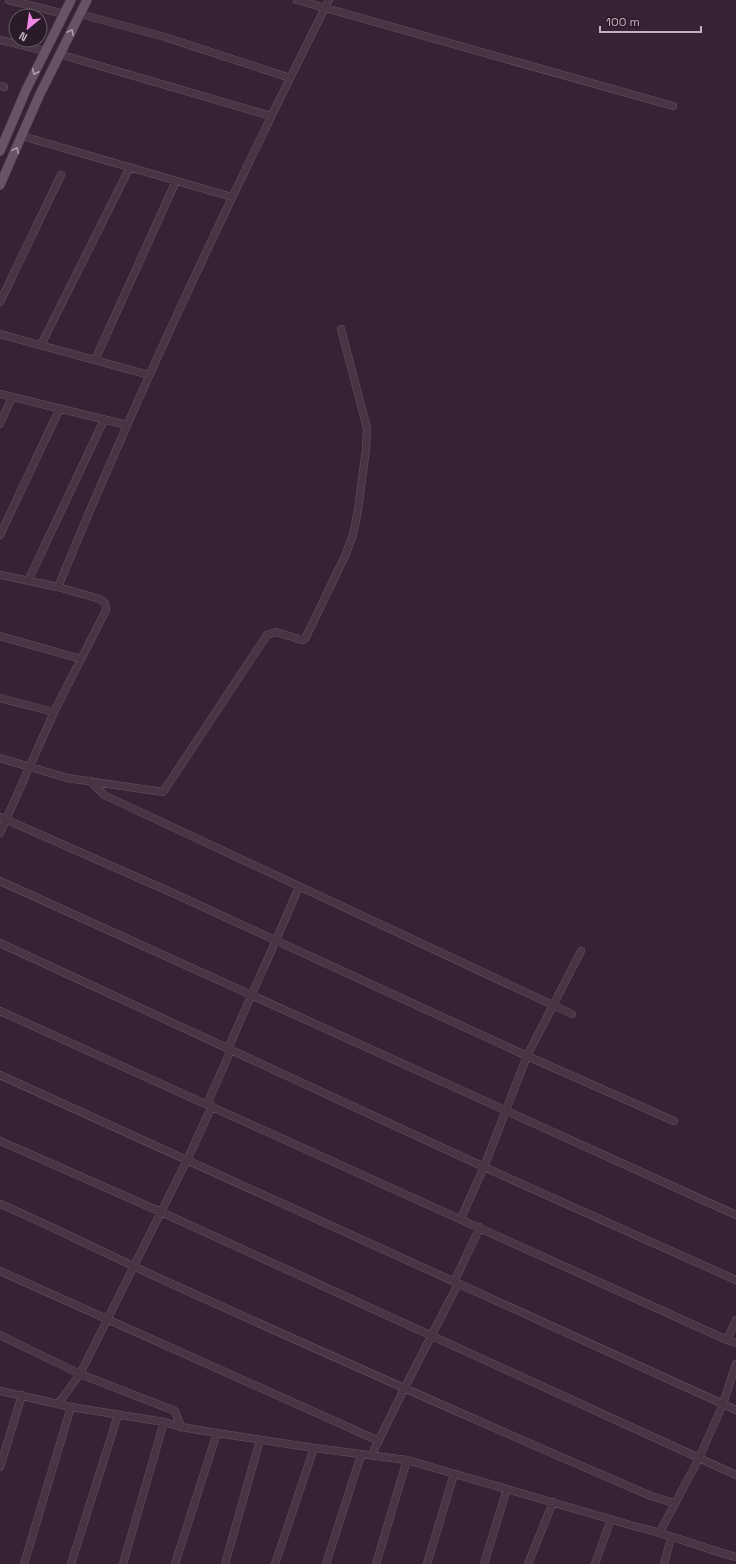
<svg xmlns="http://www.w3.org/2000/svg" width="736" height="1564" font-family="'Space Grotesk',sans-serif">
<rect width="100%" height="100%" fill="#362235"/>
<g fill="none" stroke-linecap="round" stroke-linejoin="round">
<defs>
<path id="minor" d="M9,0L64,14
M297,0L673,106
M80,14L165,37L290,78
M0,40L45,51
M59,54L271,116
M0,86L4,87
M22,136L232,197
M0,302L61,175
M0,334L149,375
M41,345L130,167
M95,360L176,181
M0,394L127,425
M0,424L12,397
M0,535L60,408
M0,575L58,587C140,387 232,193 329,0
M28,581L104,420
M0,636L81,659
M0,698L54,712
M0,758L67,778L163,792L267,635L276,632L302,640L305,639L345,556L353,535L358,510L366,449L367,428L341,329
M90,781L104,795L572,1014
M0,817L175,894L527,1056L674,1121
M0,833L54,712L106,610L105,603L100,599L58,587
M0,881L736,1215
M0,943L484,1167L736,1280
M0,1011L727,1340L736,1343
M228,1049C251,994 277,941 299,886
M0,1075L736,1410
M207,1104L231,1050
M0,1141L161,1212L736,1475
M0,1204C58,1229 114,1258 172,1284C331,1356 491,1427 651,1496L674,1503
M461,1218L484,1167L527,1056L581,951
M0,1271L379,1441
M454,1282L480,1227
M0,1335L80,1374L175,1411L181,1427
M727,1340L736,1320
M0,1391L71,1407L164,1422L181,1427L217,1433L314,1448L407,1460L637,1527C670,1534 702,1548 736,1557
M58,1404L80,1374L187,1160L212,1106
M371,1456L404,1389L458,1284
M0,1467L22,1395
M660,1532L699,1458L723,1404L736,1364
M24,1564L71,1407
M71,1564L118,1415
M123,1564L164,1422
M175,1564L217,1433
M225,1564L260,1440
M275,1564L314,1448
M326,1564L361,1455
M376,1564L407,1460
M427,1564L454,1474
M484,1564L507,1489
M528,1564L553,1502
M595,1564L611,1519
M664,1564L671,1538"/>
<path id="major" d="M0,151L26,90L71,0
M0,185L39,96L87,0"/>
</defs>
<use href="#minor" stroke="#645363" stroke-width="8"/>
<use href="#major" stroke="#503f4e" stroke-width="10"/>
<use href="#minor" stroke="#473546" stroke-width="7"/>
<use href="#major" stroke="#675366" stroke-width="9"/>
</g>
<defs><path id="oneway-chevron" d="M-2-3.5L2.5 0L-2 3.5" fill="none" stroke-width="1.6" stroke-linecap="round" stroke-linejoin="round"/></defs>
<g stroke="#ac99aa">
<use href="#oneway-chevron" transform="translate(71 32) rotate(-63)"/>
<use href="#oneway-chevron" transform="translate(35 72) rotate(116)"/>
<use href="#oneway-chevron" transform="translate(16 150) rotate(-66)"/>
</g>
<g transform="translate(28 28) rotate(209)"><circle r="19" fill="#2b1b2a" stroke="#685766"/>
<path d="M0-3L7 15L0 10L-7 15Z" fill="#ef89e6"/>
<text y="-6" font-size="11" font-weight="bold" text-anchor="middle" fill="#c3b0c1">N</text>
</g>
<path d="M600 26v6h101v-6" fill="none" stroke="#c3b0c1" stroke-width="2"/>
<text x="606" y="26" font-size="12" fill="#c3b0c1" stroke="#2b1b2a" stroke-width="3" paint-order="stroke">100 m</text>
</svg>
